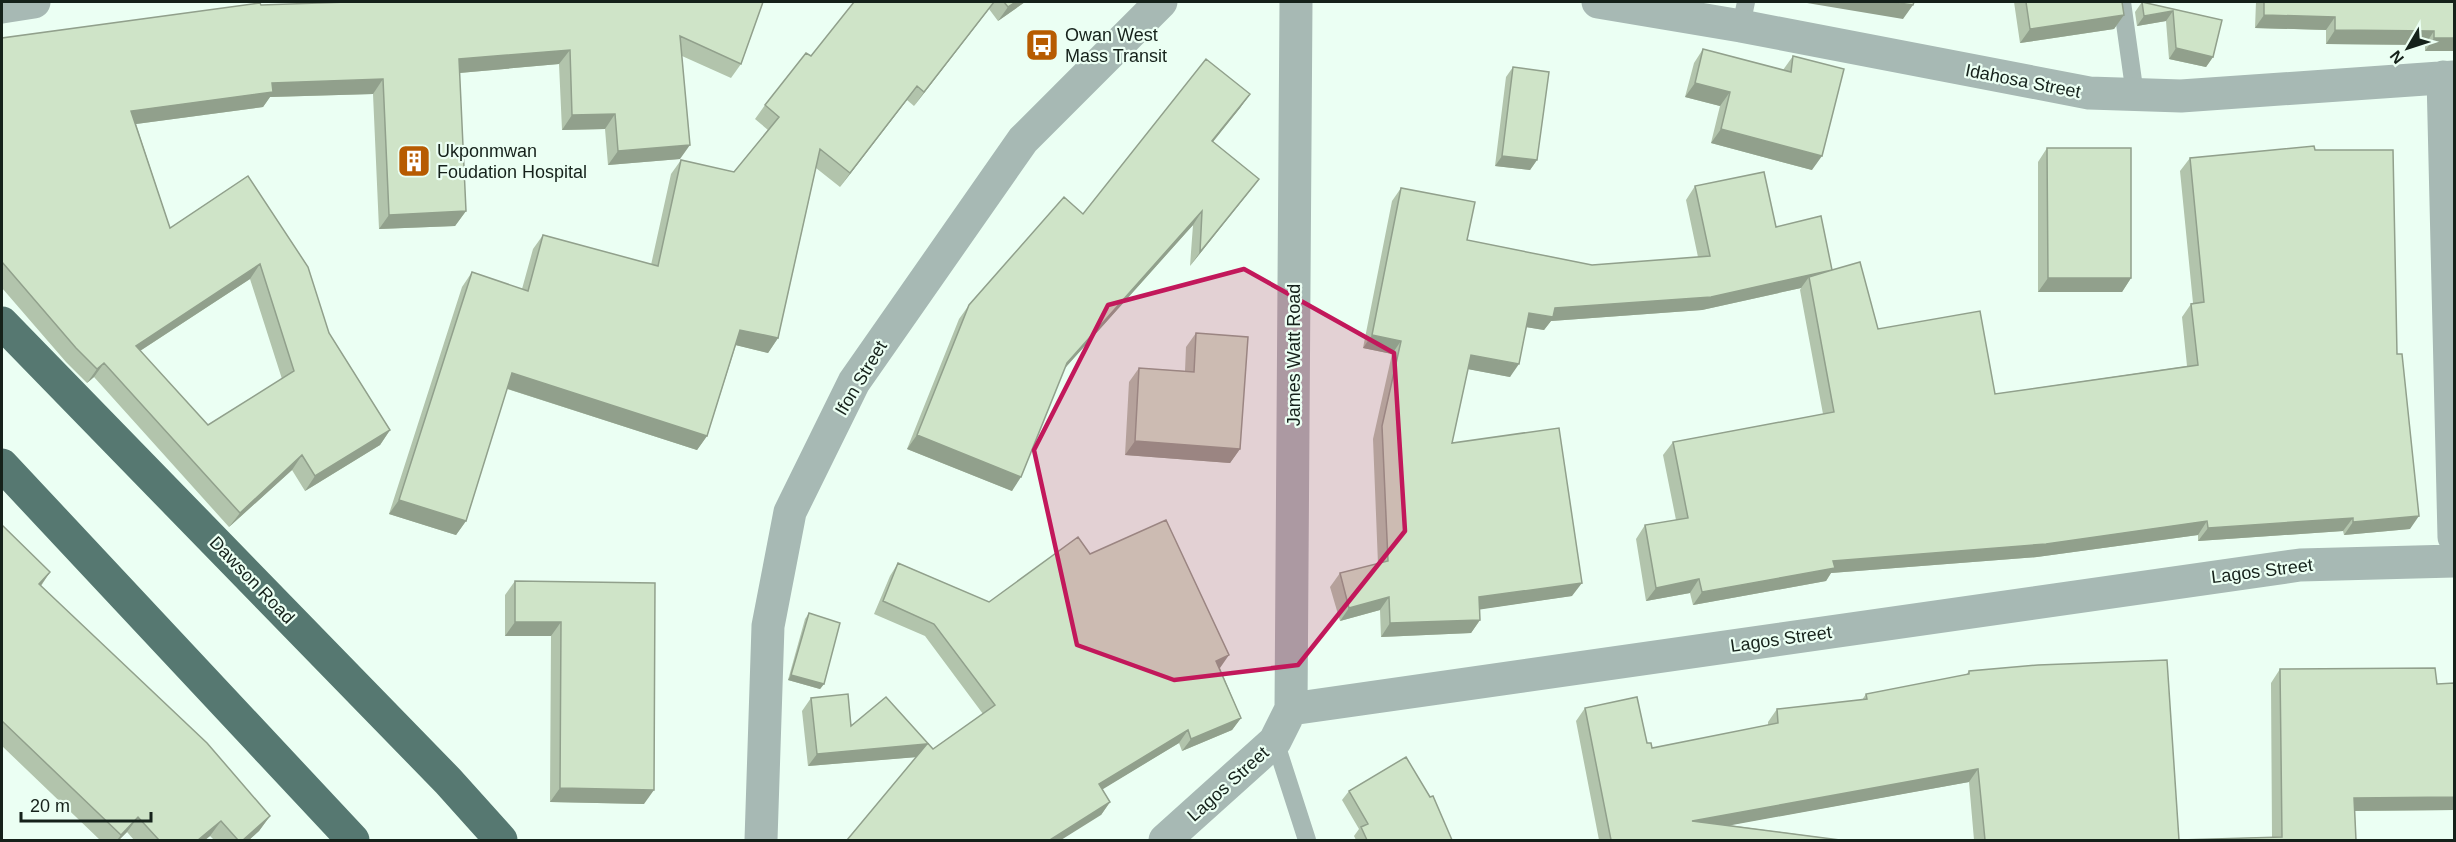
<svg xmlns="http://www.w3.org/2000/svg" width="2456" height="842" font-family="Arial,sans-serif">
<rect width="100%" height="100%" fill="#ebfff3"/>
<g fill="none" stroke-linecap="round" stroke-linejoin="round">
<path stroke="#a7b9b4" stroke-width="18" d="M2122,2L2135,95
M1741,26L1746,2
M1275,741L1307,840"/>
<path stroke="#a7b9b4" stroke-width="33" d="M1598,2L1741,26L2089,93L2181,96L2454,77
M2,7L34,2
M2443,77L2454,537
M1291,709L1296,2
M761,840L768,626L790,512L854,382L1023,140L1161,2
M1165,840L1275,741L1291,709L2300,565L2454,561"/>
<path stroke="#567871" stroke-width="33" d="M2,323L448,781L501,840
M2,465L353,840"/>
</g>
<path fill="#b2c4ac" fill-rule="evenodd" d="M763,2L741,64L731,78L682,56L680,159L608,165L605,129L562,130L559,64L459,73L466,211L455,226L379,229L373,94L270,97L263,107L136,124L170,228L248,176L329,333L390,430L380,445L305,491L292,470L229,527L94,377L87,383L66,362L2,288V38L261,5ZM250,279L282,379L208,425L140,351Z
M854,2H1025L998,21L989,9L914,106L907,100L840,187L816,168L778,338L768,353L736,345L707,436L697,450L507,389L466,521L456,535L389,514L462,287L472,272L522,289L533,249L543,235L651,265L671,174L681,160L734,172L768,130L755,119L765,105L811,56Z
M2014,2H2122L2124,15L2114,29L2020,43Z
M2142,2L2222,20L2213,57L2206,67L2169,59L2166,21L2137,26L2135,12Z
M2256,2H2454V51H2425V45L2326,44V30L2255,28Z
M1703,49L1783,70L1793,56L1812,170L1711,143L1720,106L1685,97L1694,63Z
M1513,67L1537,160L1530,170L1495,166L1506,77Z
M1250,94L1240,108L1213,142L1259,179L1249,192L1190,266L1193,225L1065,368L1012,491L907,449L959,319L969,305L1083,214Z
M2047,148L2131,278L2122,292H2038V162Z
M2315,150L2397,354L2410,529L2344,535L2343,531L2198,541V535L2037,557L1831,573L1826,581L1693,605L1690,593L1646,601L1636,539L1645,525L1676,520L1663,455L1673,442L1823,414L1800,290L1801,288L1702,310L1551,321L1544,330L1526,327L1510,377L1468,369L1452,443L1572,596L1480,609V620L1471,633L1381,637L1380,610L1340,621L1330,587L1340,573L1378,564L1373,439L1392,354L1363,348L1392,201L1401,188L1467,240L1592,265L1698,257L1686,200L1695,186L1776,227L1832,270L1878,329L1995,394L2187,366L2182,317L2191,304L2193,303L2180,171L2190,158Z
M1196,333L1240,449L1230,463L1125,455L1129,382L1139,368L1185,371L1186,347Z
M2,525L50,572L41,586L270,816L259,831L249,840H214L210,836L205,840H134L127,832L119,840H100L2,746Z
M1090,554L1220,668L1241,718L1232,730L1182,751L1179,743L1102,789L1110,802L1101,815L916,757L808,766L802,711L811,698L851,726L933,749L983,714L925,636L874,614L890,576L898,563L989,602Z
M515,581L655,583L644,804L550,802L551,636H505V595Z
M809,613L824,684L820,689L788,680L805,619Z
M2280,669L2437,684L2454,683V810L2355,811L2356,840H1974L1969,782L1729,825L1840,840H1599L1576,721L1585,708L1647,743L1652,748L1768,725V722L1777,709L1862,700L1866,694L1966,675L1969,671L2179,840L2272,837L2271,683Z
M1349,791L1430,797L1452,840H1356L1354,836L1359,829L1342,800Z"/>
<path fill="#91a08c" d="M994,2L989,9L914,106L924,92Z
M1016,2H1025L998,21L1008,7Z
M1801,2H1892L1913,5L1903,19Z
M2173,11L2166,21L2137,26L2144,16Z
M2124,15L2114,29L2020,43L2030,29Z
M2264,15L2335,17L2326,30L2255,28Z
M2335,30L2434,31L2425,45L2326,44Z
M2434,38H2454V51H2425Z
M2176,48L2213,57L2206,67L2169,59Z
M570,50L559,64L448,74L459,59Z
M383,79L373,94L270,97L263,107L121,126L131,111L272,83Z
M1695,83L1730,92L1720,106L1685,97Z
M917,86L907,100L840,187L850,173Z
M1250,94L1240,108L1202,155L1212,141Z
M615,114L605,129L562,130L572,115Z
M1721,129L1822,156L1812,170L1711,143Z
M690,145L680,159L608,165L618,151Z
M1502,156L1537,160L1530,170L1495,166Z
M1259,179L1249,192L1190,266L1200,252Z
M466,211L455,226L379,229L389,215Z
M1202,211L1193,225L1057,377L1067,363Z
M260,264L250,279L126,360L136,346Z
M1832,270L1809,277L1801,288L1702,310L1551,321L1544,330L1520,326L1529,313L1555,308Z
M2048,278H2131L2122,292H2038Z
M740,330L778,338L768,353L731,344Z
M1372,335L1401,341L1392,354L1363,348Z
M1471,355L1519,364L1510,377L1462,368Z
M104,363L94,377L87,383L97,369Z
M512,373L707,436L697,450L502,387Z
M390,430L380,445L305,491L315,476Z
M917,435L1021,477L1012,491L907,449Z
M1135,441L1240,449L1230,463L1125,455Z
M302,455L292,470L229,527L240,513Z
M399,500L466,521L456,535L389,514Z
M2419,516L2410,529L2344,535L2353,522Z
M2353,518L2343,531L2198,541L2208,528Z
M2207,521L2198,535L2037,557L1831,573L1826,581L1693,605L1702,592L1833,561Z
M50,572L39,588V584Z
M1699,579L1690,593L1646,601L1656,588Z
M1582,583L1572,596L1470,611L1479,597Z
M1389,597L1380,610L1340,621L1349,608Z
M1480,620L1471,633L1381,637L1390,623Z
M515,622H561L551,636H505Z
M1229,655L1220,668L1208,673L1216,661Z
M791,675L824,684L820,689L788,680Z
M1241,718L1232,730L1182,751L1191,739Z
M1188,730L1179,743L1090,797L1099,784Z
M927,744L918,757L808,766L817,754Z
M1978,769L1969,782L1683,834L1692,821Z
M560,788L654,790L644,804L550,802Z
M2454,797V810L2345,811L2354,798Z
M1110,802L1101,815L1061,840H1050Z
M270,816L259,831L249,840H243Z
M138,817L127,832L119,840H117L121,835Z
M221,821L210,836L205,840H198Z"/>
<path fill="#cfe4c8" stroke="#91a08c" stroke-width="1.5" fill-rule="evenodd" d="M348,2H763L741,64L680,36L690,145L618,151L615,114L572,115L570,50L459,59L466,211L389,215L383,79L272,83L273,92L131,111L170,228L248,176L308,267L329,333L390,430L315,476L302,455L240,513L104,363L97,369L76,348L2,262V38L260,3L261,5ZM260,264L294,371L208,425L136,346Z
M854,2H994L924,92L917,86L850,173L820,149L778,338L740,330L707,436L512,373L466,521L399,500L472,272L528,291L543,235L658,266L681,160L734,172L779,117L765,105L806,53L811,56Z
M1004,2H1016L1008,7Z
M1892,2H1914L1913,5Z
M2026,2H2122L2124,15L2030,29Z
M2142,2L2222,20L2213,57L2176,48L2173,11L2144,16Z
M2264,2H2454V38H2434V31L2335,30V17L2264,15Z
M1703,49L1791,72L1793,56L1844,69L1822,156L1721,129L1730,92L1695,83Z
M1206,59L1250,94L1212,141L1259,179L1200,252L1202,211L1067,363L1021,477L917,435L969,305L1064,197L1083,214Z
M1513,67L1549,72L1537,160L1502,156Z
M2314,146L2315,150H2393L2397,354H2402L2419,516L2353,522V518L2208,528L2207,521L2046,544L1833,561L1835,568L1702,592L1699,579L1656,588L1645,525L1688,518L1673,442L1834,412L1809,277L1832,270L1711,297L1555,308L1553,317L1529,313L1519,364L1471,355L1452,443L1559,428L1582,583L1479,597L1480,620L1390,623L1389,597L1349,608L1340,573L1388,561L1382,426L1401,341L1372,335L1401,188L1475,202L1467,240L1592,265L1710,256L1695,186L1764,172L1776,227L1821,216L1832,270L1860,262L1878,329L1980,311L1995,394L2198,365L2191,304L2204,302L2190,158Z
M2047,148H2131V278H2048Z
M1196,333L1248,337L1240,449L1135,441L1139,368L1194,372Z
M1166,520L1229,655L1216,661L1241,718L1191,739L1188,730L1099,784L1110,802L1050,840H847L927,744L817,754L811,698L848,694L851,726L886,697L933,749L995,705L934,624L883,601L898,563L989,602L1078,537L1090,554Z
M2,525L50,572L39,584L207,743L270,816L243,840H238L221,821L198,840H159L138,817L121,835L2,721Z
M515,581L655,583L654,790L560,788L561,622H515Z
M809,613L840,623L824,684L791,675Z
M2167,660L2179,840L2282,837L2280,669L2435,668L2437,684L2454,683V797L2354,798L2356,840H1985L1978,769L1692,821L1840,840H1611L1585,708L1637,697L1647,743H1651L1652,748L1778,723L1777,709L1867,699L1866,694L1969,674V671L2038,665Z
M1406,757L1430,797L1433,796L1452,840H1367L1361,827L1368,824L1349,791Z"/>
<path fill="#c2185b" fill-opacity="0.2" stroke="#c2185b" stroke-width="4.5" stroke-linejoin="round" d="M1244,269L1394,353L1405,531L1298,665L1174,680L1077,645L1034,450L1108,305Z"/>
<defs>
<symbol id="bus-square" viewBox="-11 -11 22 22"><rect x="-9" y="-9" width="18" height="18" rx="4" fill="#b75b01" stroke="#ebfff3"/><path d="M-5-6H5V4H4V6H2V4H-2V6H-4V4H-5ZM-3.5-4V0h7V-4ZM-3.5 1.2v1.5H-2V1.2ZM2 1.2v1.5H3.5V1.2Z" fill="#fff"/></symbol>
<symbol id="building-square" viewBox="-11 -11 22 22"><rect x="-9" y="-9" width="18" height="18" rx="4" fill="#b75b01" stroke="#ebfff3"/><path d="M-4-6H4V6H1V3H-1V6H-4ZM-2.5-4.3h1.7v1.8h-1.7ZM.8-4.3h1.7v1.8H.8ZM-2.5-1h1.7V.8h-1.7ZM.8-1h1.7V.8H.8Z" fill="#fff"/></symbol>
</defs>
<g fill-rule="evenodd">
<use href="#bus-square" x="1023" y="26" width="38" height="38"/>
<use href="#building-square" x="395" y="142" width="38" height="38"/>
</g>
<g text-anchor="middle" stroke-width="4.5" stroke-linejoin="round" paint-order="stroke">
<g font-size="18" fill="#15211a" stroke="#ebfff3" text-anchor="start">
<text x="1065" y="41">Owan West<tspan x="1065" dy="21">Mass Transit</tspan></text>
<text x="437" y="157">Ukponmwan<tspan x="437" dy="21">Foudation Hospital</tspan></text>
</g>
<g font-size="18" fill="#15211a" stroke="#ebfff3">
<text transform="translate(2023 81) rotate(11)" y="6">Idahosa Street</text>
<text transform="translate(1294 355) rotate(-90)" y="6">James Watt Road</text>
<text transform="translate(861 378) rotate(-59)" y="6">Ifon Street</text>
<text transform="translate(2262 571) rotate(-7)" y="6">Lagos Street</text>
<text transform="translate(252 580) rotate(46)" y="6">Dawson Road</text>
<text transform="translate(1781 639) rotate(-8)" y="6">Lagos Street</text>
<text transform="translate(1228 784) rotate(-42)" y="6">Lagos Street</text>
</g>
</g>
<rect width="2456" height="842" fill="none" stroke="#15211a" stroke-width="6"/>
<g transform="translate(2408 48) rotate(231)" stroke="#ebfff3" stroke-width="4.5" paint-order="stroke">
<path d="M0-4.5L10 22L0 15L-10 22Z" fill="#15211a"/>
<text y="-9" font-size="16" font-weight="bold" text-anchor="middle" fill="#15211a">N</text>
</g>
<path d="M21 812v9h130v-9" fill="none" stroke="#15211a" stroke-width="3"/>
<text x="30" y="812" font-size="18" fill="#15211a" stroke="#ebfff3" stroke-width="4.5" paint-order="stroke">20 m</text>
</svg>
